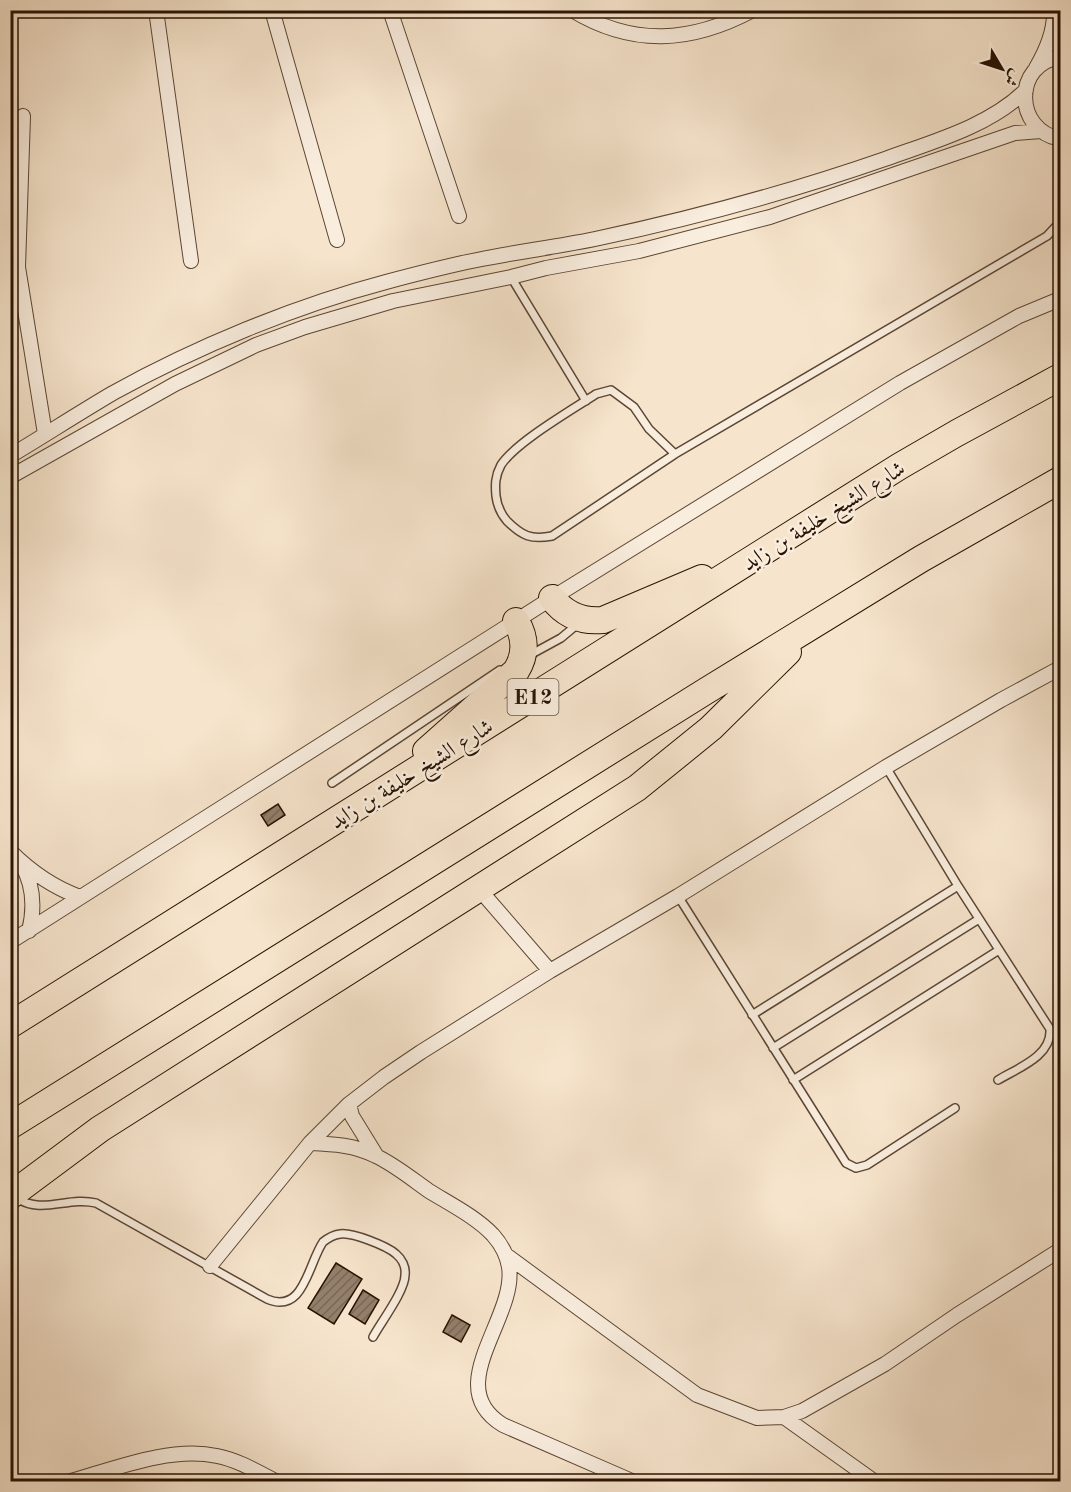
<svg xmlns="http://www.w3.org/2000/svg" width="1071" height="1492" font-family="'Old Standard TT',Amiri,serif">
<defs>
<pattern id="building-hatch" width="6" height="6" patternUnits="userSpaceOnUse" patternTransform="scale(1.5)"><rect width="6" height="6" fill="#947f6b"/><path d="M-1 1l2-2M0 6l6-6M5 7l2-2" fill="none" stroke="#796756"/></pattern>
</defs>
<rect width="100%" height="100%" fill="#f6e4cc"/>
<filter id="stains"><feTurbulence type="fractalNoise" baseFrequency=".00333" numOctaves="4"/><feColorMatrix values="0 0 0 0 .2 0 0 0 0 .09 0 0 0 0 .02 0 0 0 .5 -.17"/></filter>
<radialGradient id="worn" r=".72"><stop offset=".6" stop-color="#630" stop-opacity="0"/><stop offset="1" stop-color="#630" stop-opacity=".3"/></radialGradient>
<path fill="url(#building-hatch)" stroke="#291202" stroke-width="1.5" d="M278,804L285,815L268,826L261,815Z
M336,1263L362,1279L334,1324L308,1308Z
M363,1290L379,1300L365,1324L349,1314Z
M452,1315L470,1325L461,1342L443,1332Z"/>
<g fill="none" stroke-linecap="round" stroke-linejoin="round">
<defs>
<path id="service" d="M511,277L586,401
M675,454L649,429L634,407L611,390L596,394C572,410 516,442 501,465C495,476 495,485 496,496C497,505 501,514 507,521C522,536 531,540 552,536L675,454L1047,236L1060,222
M528,656L561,638L579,623
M886,767L958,886L1050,1029C1052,1056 1018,1068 998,1080
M332,783L500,670
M678,896L846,1163L856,1168L867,1165L955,1108
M752,1015L958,886
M773,1048L979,919
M793,1080L999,950
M17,1198C42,1215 68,1196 96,1203L267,1299C304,1315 308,1264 323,1242C328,1238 333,1235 340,1234C352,1232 387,1246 396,1254C402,1259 406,1267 405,1275C405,1291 381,1322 373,1337"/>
<path id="minor" d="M156,10L191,261
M272,10L337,240
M390,10L459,216
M572,10C633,47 691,43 753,10
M1060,57C1013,64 1014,130 1060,139
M1036,68C1046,51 1055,31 1054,10
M23,116L18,267L45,434
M10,456C45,435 79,413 113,393C196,347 295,306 386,282C416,274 447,266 477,260C516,252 556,247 595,239C694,218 790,192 885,159C932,142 990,126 1026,90
M10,477L175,384L256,345L305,327L393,301L511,277L546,268L639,251L770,217L1015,133L1041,131
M10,851C31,872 52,887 80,897
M22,865C34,886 35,907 29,931
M479,889L550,971
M10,942L552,598L900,383L1019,316L1060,299
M349,1104L352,1116L376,1155
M310,1143C333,1144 355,1145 376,1156C395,1165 412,1179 429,1191C450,1204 476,1217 493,1235C501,1244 507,1255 509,1267C517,1318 440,1387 503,1425L634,1482
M506,1255L697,1395L757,1418L784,1417L802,1411L885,1364L957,1315L1060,1250
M210,1266L310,1143L349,1104L384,1077L421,1052L550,971L678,896L886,767L1001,700L1060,668
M784,1417L875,1482
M68,1482C114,1469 170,1446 217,1456C238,1460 258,1472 277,1482"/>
<path id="motorway" d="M552,598C565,615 582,622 603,620L702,578
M426,751L516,671C526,655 526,638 516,621
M10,1025L900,466L957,433L1060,377
M10,1126L706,691L921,559L1060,480
M10,1196L100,1129L637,788L711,728L788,652"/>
</defs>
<use href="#service" stroke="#5c4634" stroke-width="10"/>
<use href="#minor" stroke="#5c4634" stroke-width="16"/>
<use href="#motorway" stroke="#291202" stroke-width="28"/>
<use href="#service" stroke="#f9edde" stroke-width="7"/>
<use href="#minor" stroke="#f9edde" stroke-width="14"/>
<use href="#motorway" stroke="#f6e4cc" stroke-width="26"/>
</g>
<g text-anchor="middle" stroke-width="5" stroke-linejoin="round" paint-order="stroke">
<rect fill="#f9edde" stroke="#675444" stroke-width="1.5" x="507.5" y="679" width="51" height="36" rx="4.5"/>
<g font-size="21" font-weight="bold" fill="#291202">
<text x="533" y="704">E12</text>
</g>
<g font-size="22" fill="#291202" stroke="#f9edde">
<text transform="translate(823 515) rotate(-32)" y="8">شارع الشيخ خليفة بن زايد</text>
<text transform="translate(411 773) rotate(-32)" y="8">شارع الشيخ خليفة بن زايد</text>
</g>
</g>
<rect width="1071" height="1492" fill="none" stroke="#f6e4cc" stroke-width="36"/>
<rect x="12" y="12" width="1047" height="1468" fill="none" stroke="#291202" stroke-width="3"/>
<rect x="18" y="18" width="1035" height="1456" fill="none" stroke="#291202" stroke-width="1.5"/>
<g transform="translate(1002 69) rotate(129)" stroke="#f9edde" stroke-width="4.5" paint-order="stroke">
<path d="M0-4.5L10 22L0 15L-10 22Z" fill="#291202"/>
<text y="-9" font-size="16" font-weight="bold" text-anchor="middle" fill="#291202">ش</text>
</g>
<rect width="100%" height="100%" filter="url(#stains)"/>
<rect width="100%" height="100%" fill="url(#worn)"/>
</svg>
